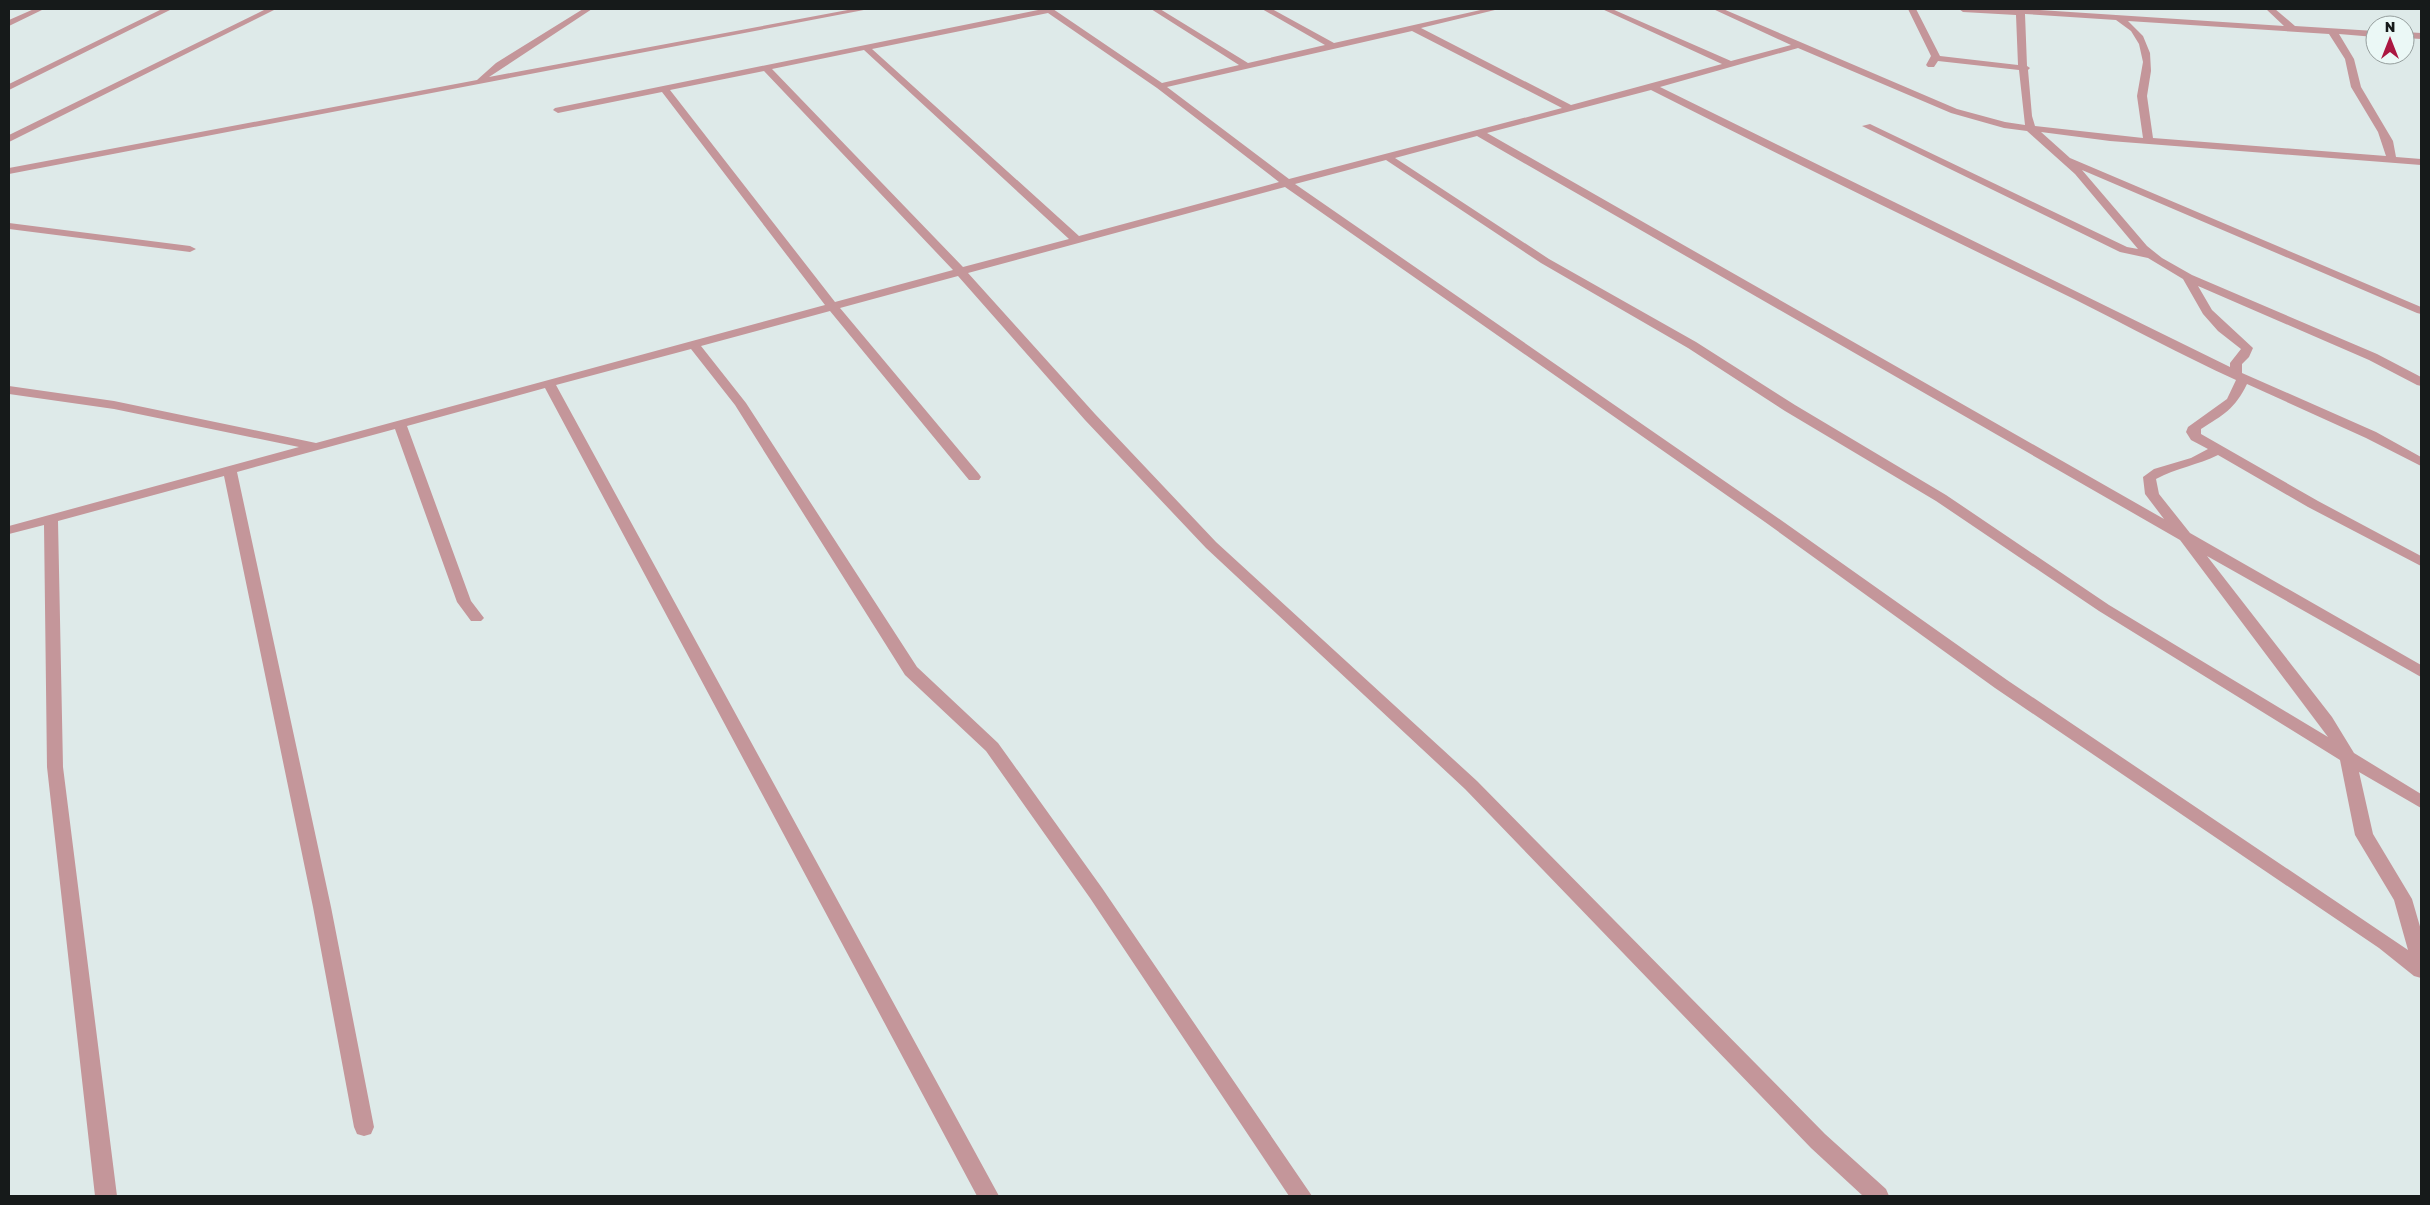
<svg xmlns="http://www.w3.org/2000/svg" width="2430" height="1205" font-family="'Golos Text',sans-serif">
<rect width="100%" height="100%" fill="#deeae9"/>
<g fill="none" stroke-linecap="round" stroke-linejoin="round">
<path fill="#c4969a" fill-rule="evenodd" d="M34,9H44L9,26V20Z
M162,9H172L9,90V84Z
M266,9H276L9,142V135Z
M583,9H592L489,77L853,9H869L9,174V168L477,80L496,63Z
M1043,9H1053L1162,83L1239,65L1151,9H1160L1248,63L1325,45L1262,9H1272L1334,43L1485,9H1499L1421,28L1571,105L1722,64L1602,9H1612L1731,61L1791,45L1713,9H1723L1957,109L2005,122L2025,125L2019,70L1938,61L1934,67H1928L1926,65L1931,56L1908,9H1916L1940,56L2018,65L2016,15L1963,12L1959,9H2025L2284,26L2266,9H2275L2295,26L2375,31V37L2339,34L2354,59L2361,87L2393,141L2396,157L2421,159V165L2110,141L2041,132L2070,158L2421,307V314L2417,313L2082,170L2147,246L2162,258L2192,275L2377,354L2421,377V386L2417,385L2369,360L2198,286L2212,310L2253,348L2249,357L2242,364V373L2376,432L2421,457V466L2366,438L2247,384C2235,409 2223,415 2201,429V434L2318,501L2421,556V566L2308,507L2218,455C2198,465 2176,468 2156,479L2159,494L2190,533L2421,665V677L2207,556L2332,717L2354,753L2421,794V808L2359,772L2373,834L2412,899L2421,930V978L2414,976L2379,948L1995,688L1765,522L1285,187L968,273L1095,414L1216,542L1477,781L1825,1134L1886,1189L1889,1196H1863L1811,1148L1465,789L1206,548L1085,420L958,276L840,308L979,474L981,477L979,480H969L830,311L701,346L746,403L917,667L998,743L1102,888L1312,1196H1289L1090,898L986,751L905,675L735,405L691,349L556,385L999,1196H977L545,388L407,426L471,601L484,618L481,621H471L457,602L395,429L237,472L331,907L374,1127L371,1134L364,1136L357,1134L354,1127L313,907L224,476L58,521L63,767L117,1196H95L47,767L44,525L9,534V526L299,447L114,409L9,394V386L114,401L316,443L825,305L662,92L558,113L553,110L555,108ZM1048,13L1157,88L1279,182L1079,236L872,49ZM2025,14L2116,20L2131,31L2139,44L2143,62L2137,96L2143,138L2035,126L2032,116L2028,70L2030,68L2027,66ZM2128,21L2329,34L2345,59L2351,87L2378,132L2386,156L2153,138L2147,96L2151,71L2150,53L2143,36ZM1412,31L1562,108L1289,179L1167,87ZM1798,48L1951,113L2004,128L2027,131L2075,174L2138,249L2127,247L1870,124L1862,126L2120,252L2148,258L2183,279L2203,314L2218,331L2241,349L2230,363V367L1660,87ZM864,50L1069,239L963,267L772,69ZM764,71L953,270L835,302L670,90ZM1651,90C1791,161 1932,230 2074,299C2128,326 2181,355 2236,380L2227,399L2188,427L2186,432L2191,440L2208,449L2191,458L2154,469L2143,477L2145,494L2164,519L1487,133ZM1477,136L2180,540L2328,737L2109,605L1946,495L1795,405L1696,342L1549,259L1395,158ZM1386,160L1541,263L1688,348L1785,411L1936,501L2099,611L2340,760L2355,835L2394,900L2408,950L2007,680L1775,516L1295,184Z
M2405,32L2421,33V39L2405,38Z
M9,223L190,246L196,249L190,252L9,229Z"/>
</g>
<rect width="2430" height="1205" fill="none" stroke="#161a1a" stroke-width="20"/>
<g transform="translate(2390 40)"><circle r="24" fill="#ebf8f6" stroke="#969f9e"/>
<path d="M0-4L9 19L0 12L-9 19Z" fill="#ab1741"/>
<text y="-8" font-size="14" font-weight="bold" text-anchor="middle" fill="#161a1a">N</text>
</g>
</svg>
